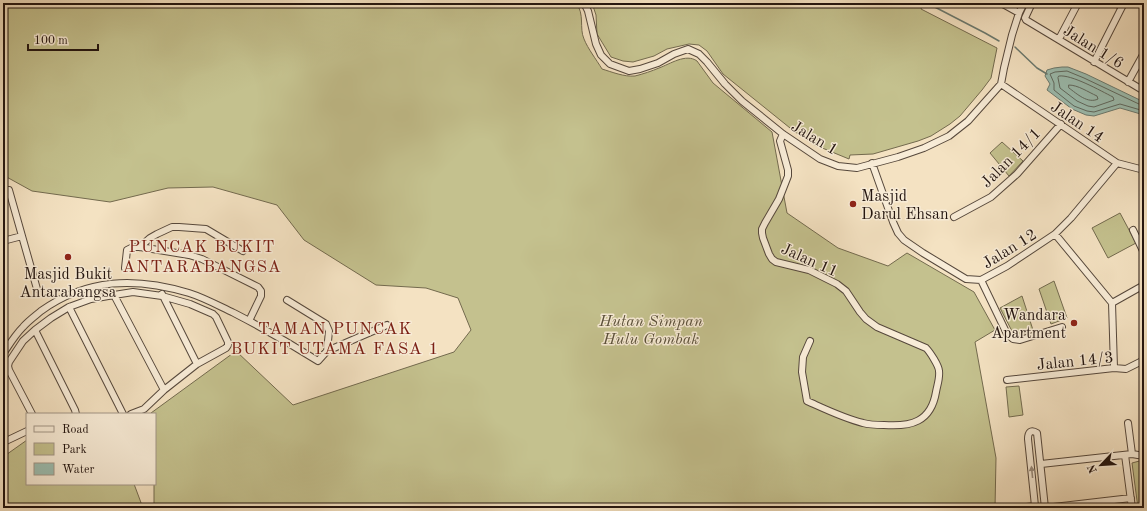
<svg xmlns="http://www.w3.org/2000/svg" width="1147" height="511" font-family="'Old Standard TT',serif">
<rect width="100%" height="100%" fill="#f4e2c2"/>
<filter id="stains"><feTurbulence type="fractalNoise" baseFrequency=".005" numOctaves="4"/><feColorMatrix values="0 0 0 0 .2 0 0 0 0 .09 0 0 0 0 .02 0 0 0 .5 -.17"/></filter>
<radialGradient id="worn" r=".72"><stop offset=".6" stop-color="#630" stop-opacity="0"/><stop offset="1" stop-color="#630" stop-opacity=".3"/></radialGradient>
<path fill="#c4c18e" stroke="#736a4e" d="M3,3H576C585,14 579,28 584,39C588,49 596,59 602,69C612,72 624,77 635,76C643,74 652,71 659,68C670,64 686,53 697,61L713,83L772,132L787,213L838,248L888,266L907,253L974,292L995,330L975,342L996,458L995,508H154V484H155V414L151,413L236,351L293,405L454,352L471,330L458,298L426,288L376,285L304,240L277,205L213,187L168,188L110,202L32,191L3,175Z
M592,3H923L921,9L997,48L991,78L982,90L960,116L950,124L931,136L918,141L873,154L850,155L849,159L815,145L801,135L795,132L723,74L707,51L699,45L689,44L667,49L654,56L633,62L623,61L611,57L597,34L596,15Z
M1002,142L1023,161L1009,176L990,153Z
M1120,213L1136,243L1108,258L1092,228Z
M1054,281L1067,318L1051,324L1039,289Z
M1022,296L1033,330L1018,336L1014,335L1000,308Z
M1019,386L1023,415L1009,417L1006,387Z
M27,440V484H134L143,508H3V457Z
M1143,460L1144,461V508H1138L1132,463Z"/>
<path fill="#9cbeb1" stroke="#6b7a70" d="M1062,67H1068L1086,74L1144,102V115L1120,108L1094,116L1086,115L1072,109L1047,90L1050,84L1045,76L1047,70L1054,68Z"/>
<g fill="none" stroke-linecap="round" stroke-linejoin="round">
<path stroke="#5f6960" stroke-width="1" d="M1059,76C1071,74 1101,91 1113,97L1114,100L1094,107L1088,106L1077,101L1060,88L1058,78Z
M1069,85C1078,85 1088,92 1097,96L1098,99C1088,104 1077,94 1069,88Z
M1144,105H1141L1084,78L1067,71L1055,72L1050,74L1054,83V90L1074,106L1087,111L1094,112L1120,104L1144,111"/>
<path stroke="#6b7a70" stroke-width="1.5" d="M927,3L985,33L999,41
M1015,47L1037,68L1047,74"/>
<defs>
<path id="minor" d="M584,3L588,11L596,44L601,55L610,64L629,71L640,69L658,63L674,54L688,49L699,54L707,62L725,84L742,101L783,134L820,159L838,166L857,168L898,157L924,148L949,136L968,121L1001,84L1004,68L1012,35L1019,13L1024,3
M1001,3L1019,13
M1032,3L1025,18L1026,20L1144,91
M1115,3L1122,7
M1059,39L1078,3
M1094,62L1124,3
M1128,82L1144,53
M1001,84L1117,163L1144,170
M783,134L780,141L788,170V176L779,199L765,223L762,229V233L763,238L769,254L772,259L776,262L809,270L837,284L846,291L860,312L866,319L877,327L926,348C930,352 939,366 939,371C940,378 937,386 936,392C931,422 911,427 884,425C877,425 870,425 863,423C843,418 825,409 807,401L802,372L803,357L810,341
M872,163L893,222L898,233L904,240L923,253L966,279L981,280L1007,266L1055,234L1071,218L1117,163
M9,190L37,289
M954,217L991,197L1017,174L1061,124
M1133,230L1144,253
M1055,234L1112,303L1114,368
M3,241L22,236
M140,247L150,238L157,234L172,227H179L206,229L243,251
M125,268L127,250L133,247H140L189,255L202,259L258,287L261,291V296L249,321
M981,280L1007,334L1013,339L1020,340L1062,327
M162,294L197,364
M114,295L164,390
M287,300L326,324L329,331L327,351
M1112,303L1144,285
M69,307L123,414
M35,330L75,410L76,414
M3,354C9,345 15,335 23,327C28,321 35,316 41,311C87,278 136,277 189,293C205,298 219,306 234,313C263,328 291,344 318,361L327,351L387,325
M1007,380L1114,368L1126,369L1144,360
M32,414L9,370L8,366L9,362L23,341L35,330L51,318L69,307L91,299L114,295L133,292L162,296L190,304L213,314L216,317L228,342V345L226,348L197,364L164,390L144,409L131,414
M1128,423L1132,454
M3,439L6,441L27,431
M1125,455L1132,508
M1041,464L1132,454L1144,456
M1035,506L1028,439C1028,432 1031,429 1037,433L1045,508
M1018,508L1035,506L1045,508L1131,498"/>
</defs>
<use href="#minor" stroke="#56483c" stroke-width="8"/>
<use href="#minor" stroke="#f8ecd7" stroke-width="6"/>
</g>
<defs><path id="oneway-solid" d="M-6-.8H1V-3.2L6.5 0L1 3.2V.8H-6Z"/></defs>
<use fill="#988b7d" href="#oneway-solid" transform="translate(1032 472) rotate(-96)"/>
<g fill="#8f2418" stroke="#f8ecd7" stroke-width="1.5">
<circle cx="853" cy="204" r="4"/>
<circle cx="68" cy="257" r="4"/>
<circle cx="1074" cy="323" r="4"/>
</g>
<g text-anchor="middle" stroke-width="3" stroke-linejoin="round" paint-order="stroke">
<g font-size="16" fill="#22140f" stroke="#f8ecd7">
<text transform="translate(1094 46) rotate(32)" y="6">Jalan 1/6</text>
<text transform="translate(1078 121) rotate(34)" y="6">Jalan 14</text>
<text transform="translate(815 137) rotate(31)" y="6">Jalan 1</text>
<text transform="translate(1010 157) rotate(-45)" y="6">Jalan 14/1</text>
<text transform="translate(1009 248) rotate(-32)" y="6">Jalan 12</text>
<text transform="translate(810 259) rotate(24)" y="6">Jalan 11</text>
<text transform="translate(1075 360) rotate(-6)" y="6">Jalan 14/3</text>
</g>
<g font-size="16" fill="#22140f" stroke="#f8ecd7" text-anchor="start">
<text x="861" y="201">Masjid<tspan x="861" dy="18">Darul Ehsan</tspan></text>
<text x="68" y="279" text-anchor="middle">Masjid Bukit<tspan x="68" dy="18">Antarabangsa</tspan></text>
<text x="1066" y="320" text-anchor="end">Wandara<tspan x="1066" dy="18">Apartment</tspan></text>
</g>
<g font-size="16" font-style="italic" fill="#5b513b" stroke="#f8ecd7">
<text x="651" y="326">Hutan Simpan<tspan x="651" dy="18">Hulu Gombak</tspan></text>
</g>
<g font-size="17" letter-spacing="1" fill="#7a1f14" stroke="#f8ecd7">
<text x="202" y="252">PUNCAK BUKIT<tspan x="202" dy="20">ANTARABANGSA</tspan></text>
<text x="335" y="334">TAMAN PUNCAK<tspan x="335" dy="20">BUKIT UTAMA FASA 1</tspan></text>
</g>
</g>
<rect width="1147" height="511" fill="none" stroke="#f4e2c2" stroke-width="16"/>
<rect x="4" y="4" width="1139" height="503" fill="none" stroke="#22140f" stroke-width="2"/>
<rect x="8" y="8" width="1131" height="495" fill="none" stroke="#22140f"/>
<rect x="26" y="413" width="130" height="72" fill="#f8ecd7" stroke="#a29687"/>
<rect x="34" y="426" width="20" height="6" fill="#f8ecd7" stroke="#a29687"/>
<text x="62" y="433" font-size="12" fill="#22140f">Road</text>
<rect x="34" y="443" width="20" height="12" fill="#c4c18e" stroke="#a29687"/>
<text x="62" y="453" font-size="12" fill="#22140f">Park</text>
<rect x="34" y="463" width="20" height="12" fill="#9cbeb1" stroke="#a29687"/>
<text x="62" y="473" font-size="12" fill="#22140f">Water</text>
<g transform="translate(1101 465) rotate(245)" stroke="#f8ecd7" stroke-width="3" paint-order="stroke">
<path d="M0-3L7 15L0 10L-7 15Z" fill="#22140f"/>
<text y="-6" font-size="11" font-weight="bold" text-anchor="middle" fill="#22140f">N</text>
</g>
<path d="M28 44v6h70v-6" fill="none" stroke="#22140f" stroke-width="2"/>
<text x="34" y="44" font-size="12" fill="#22140f" stroke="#f8ecd7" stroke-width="3" paint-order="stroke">100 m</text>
<rect width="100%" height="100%" filter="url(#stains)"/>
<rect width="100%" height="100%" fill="url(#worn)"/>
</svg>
